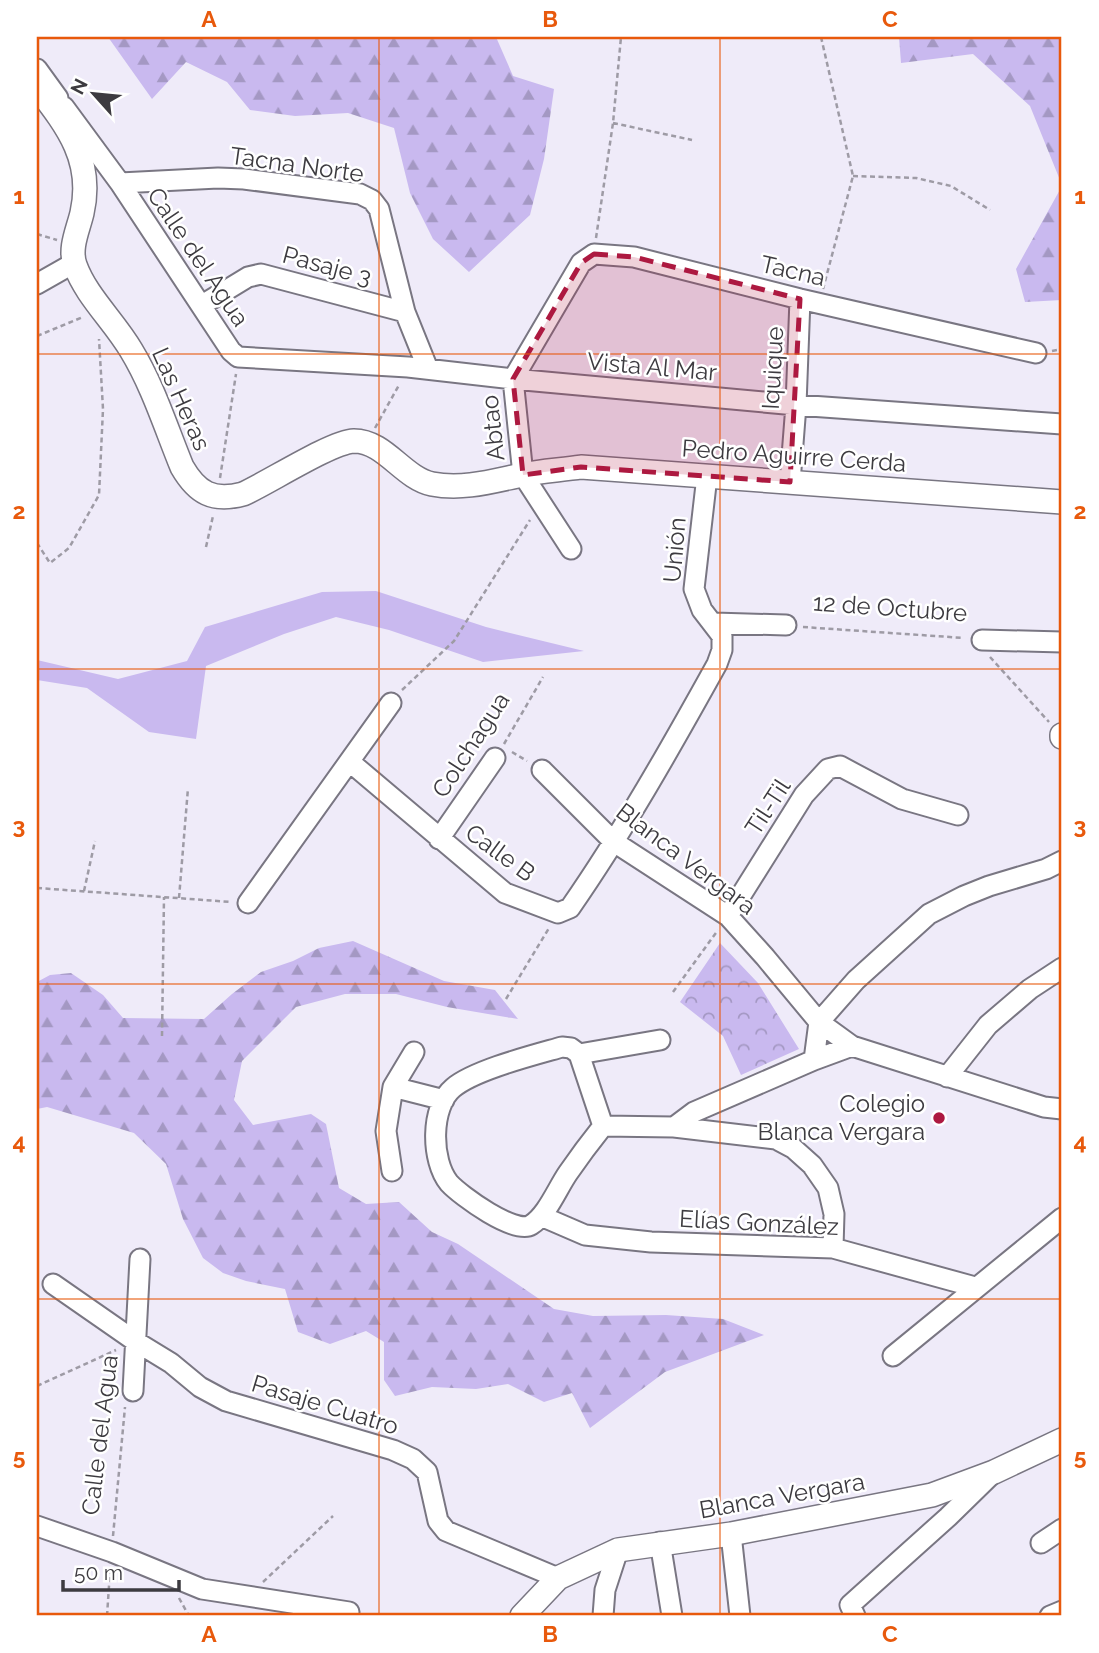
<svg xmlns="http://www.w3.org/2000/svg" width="1099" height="1653" font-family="Raleway,sans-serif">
<defs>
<pattern id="forest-firs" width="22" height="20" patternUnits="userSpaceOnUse" patternTransform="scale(1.75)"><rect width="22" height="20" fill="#c9b9ef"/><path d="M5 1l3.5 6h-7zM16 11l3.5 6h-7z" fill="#a498c3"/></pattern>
<pattern id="park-crowns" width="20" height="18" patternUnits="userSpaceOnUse" patternTransform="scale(1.75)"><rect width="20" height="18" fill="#c9b9ef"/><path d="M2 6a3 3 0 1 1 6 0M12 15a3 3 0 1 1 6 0" fill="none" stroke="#a498c3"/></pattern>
</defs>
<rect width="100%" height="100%" fill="#efebf9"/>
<path fill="#c9b9ef" d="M376,591L486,627L584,651L483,662L389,630L336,617L284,634L206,666L196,739L149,732L87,688L37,680V660L118,679L187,661L205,627L322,592Z"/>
<path fill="url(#forest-firs)" d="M108,37H496L513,76L554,89L544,159L530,215L469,272L433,239L410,193L394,128L348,113L295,116L250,110L227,82L186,62L152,99Z
M899,37H1062V185L1030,106L973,54L901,63Z
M1062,186V300L1025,302L1016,269Z
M353,941L444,981L495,990L518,1019L447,1007L396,994H345L296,1007L242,1061L234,1100L253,1125L311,1114L326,1124L339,1188L366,1204L399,1202L432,1232L458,1244L554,1309L593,1316L666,1315L723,1319L764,1335L665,1372L590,1428L572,1393L544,1402L508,1384L476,1389L432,1387L395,1396L384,1380V1342L366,1331L330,1344L298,1332L285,1289L246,1281L223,1273L203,1258L183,1219L166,1164L134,1133L47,1107L37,1109V982L50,975L71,973L103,995L123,1018L204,1019L232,994L261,972L293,961L319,948Z"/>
<path fill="url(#park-crowns)" d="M720,943L758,983L799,1049L741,1075L723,1036L680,1002Z"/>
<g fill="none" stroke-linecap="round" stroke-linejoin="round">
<defs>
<path id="minor" d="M37,69L58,98
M64,107L120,183L231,351L238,357L408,367L513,379L796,405L1062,424
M120,183L218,178L244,179L360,194L372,200L379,209L405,312L428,369
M37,284L74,263
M202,305L248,277L261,274L405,312
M790,482L796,405L800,299
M571,549L523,475L513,379L581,263L594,254L634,257L800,299L1036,353
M714,623L786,625
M982,640L1062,642
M350,762L505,893L558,913L570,908C624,830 671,747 717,664L722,650V636L702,610L694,589L707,476
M542,770L614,842L728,916L765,957L819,1022L852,1046L1044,1107L1062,1109
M439,839L495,758
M248,903L391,703
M728,916L804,795L828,769L840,766L902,799L958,815
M579,1054L603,1126
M814,1060L819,1022L856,980L929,914L964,896L989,886L1046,869L1062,861
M947,1077L988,1025L1030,989L1062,968
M393,1087L444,1100
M603,1126C591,1141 579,1157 568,1173C557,1189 547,1215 531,1225C515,1235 461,1196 449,1183C431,1161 430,1107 453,1088C474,1070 534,1055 562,1047L571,1048L579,1054L660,1040
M603,1126L674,1127L776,1139L793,1148L812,1165L828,1188L834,1214L833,1248
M674,1127L694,1112L814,1060L852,1046
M392,1171L386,1131L393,1087L414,1052
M541,1216L585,1235L651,1242L833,1248L975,1287
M53,1284L135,1341L171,1363L200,1387L226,1401L393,1450L413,1459L427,1472L438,1521L446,1531L558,1578
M893,1356L1062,1218
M133,1391L140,1259
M37,1526L112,1552L202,1589L349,1612
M731,1534L740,1616
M660,1542L672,1616
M1041,1543L1062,1529
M603,1616L605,1590L618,1550
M855,1616L850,1605L948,1517L992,1474
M1050,1616L1062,1611"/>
<path id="tertiary" d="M37,87C67,126 94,160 82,213C78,230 69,248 75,265C86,296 114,321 131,350C153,386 166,428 182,467C197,493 213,502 243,494C268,483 331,442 354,441C385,441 403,478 432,484C463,490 493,481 522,475C541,471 561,470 581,467L1062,502
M1062,735V737
M522,1616L558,1578L618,1550L731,1534L932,1495L994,1472L1062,1440"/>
</defs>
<use href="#minor" stroke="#797682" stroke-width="23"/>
<use href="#tertiary" stroke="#797682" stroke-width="26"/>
<path stroke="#9e9ba5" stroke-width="2.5" stroke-dasharray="5 3.5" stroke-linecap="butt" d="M821,37L853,176L823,289
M613,123L692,140
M853,176L916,178L951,186L990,210
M37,234L57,240
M596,238L613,123L621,37
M37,336L83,317
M1052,351L1062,349
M375,428L399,385
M220,478L236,374
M37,543L50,563L69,548L99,495L103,409L99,339
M206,547L213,516
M803,627L964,638
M990,657L1049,722
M402,690L454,641L530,520
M504,744L543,677
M512,752L527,761
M37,888L232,902
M84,891L95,841
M179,898L188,788
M673,992L718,930
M506,999L549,928
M162,1036L164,897
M37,1386L116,1350
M113,1536L125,1407
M263,1582L333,1516
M179,1598L189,1616
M107,1616L110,1571"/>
<use href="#minor" stroke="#fff" stroke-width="19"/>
<use href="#tertiary" stroke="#fff" stroke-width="23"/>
</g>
<path fill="#ad1940" fill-opacity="0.2" stroke="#ad1940" stroke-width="5" stroke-dasharray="14 9" stroke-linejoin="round" d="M594,254L634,257L800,299L790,482L581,467L523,475L513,379L581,263Z"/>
<path fill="none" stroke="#e8590c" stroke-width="2" stroke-opacity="0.55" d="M379,37V1616M720,37V1616M37,354H1062M37,669H1062M37,984H1062M37,1299H1062"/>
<circle fill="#ad1940" stroke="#fff" stroke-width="2.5" cx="939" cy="1118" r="7"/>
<g text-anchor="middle" stroke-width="5" stroke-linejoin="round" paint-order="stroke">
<g font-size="24" fill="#3d3b40" stroke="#fff">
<text transform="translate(297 165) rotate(8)" y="8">Tacna Norte</text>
<text transform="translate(198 257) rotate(56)" y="8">Calle del Agua</text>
<text transform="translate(327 266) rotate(15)" y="8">Pasaje 3</text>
<text transform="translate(793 271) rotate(13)" y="8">Tacna</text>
<text transform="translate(652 367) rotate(5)" y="8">Vista Al Mar</text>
<text transform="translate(773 368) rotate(-87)" y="8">Iquique</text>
<text transform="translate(181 399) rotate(66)" y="8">Las Heras</text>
<text transform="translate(493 428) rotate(-96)" y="8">Abtao</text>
<text transform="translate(794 456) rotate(4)" y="8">Pedro Aguirre Cerda</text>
<text transform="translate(675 550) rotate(-85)" y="8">Unión</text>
<text transform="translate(890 608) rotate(4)" y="8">12 de Octubre</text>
<text transform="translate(471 745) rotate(-57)" y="8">Colchagua</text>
<text transform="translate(768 807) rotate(-57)" y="8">Til-Til</text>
<text transform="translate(500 853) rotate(36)" y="8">Calle B</text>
<text transform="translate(686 859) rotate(37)" y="8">Blanca Vergara</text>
<text transform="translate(759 1223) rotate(3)" y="8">Elías González</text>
<text transform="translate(325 1405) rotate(17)" y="8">Pasaje Cuatro</text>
<text transform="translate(100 1435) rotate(-83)" y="8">Calle del Agua</text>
<text transform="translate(782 1496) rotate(-10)" y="8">Blanca Vergara</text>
</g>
<g font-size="24" fill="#3d3b40" stroke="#fff" text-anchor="end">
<text x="925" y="1112">Colegio<tspan x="925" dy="28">Blanca Vergara</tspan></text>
</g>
</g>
<rect width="1099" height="1653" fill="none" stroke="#ffffff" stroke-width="77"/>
<g transform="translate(94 94) rotate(297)" stroke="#ffffff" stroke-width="5" paint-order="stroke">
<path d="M0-5L12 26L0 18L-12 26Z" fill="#3d3b40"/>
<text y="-10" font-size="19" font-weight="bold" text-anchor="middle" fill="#3d3b40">N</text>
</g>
<path d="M63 1580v10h116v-10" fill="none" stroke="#3d3b40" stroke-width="3.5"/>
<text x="74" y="1580" font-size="21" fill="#3d3b40" stroke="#ffffff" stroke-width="5" paint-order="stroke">50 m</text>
<rect x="38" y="38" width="1022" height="1576" fill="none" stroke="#e8590c" stroke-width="2.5"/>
<g font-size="23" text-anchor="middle" font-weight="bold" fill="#e8590c">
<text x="209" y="27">A</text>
<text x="550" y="27">B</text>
<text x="890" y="27">C</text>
<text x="19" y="204">1</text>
<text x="1080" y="204">1</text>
<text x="19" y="519">2</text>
<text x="1080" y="519">2</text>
<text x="19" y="834">3</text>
<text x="1080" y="834">3</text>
<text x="19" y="1150">4</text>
<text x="1080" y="1150">4</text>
<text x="19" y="1465">5</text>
<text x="1080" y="1465">5</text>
<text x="209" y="1642">A</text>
<text x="550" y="1642">B</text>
<text x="890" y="1642">C</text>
</g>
</svg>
